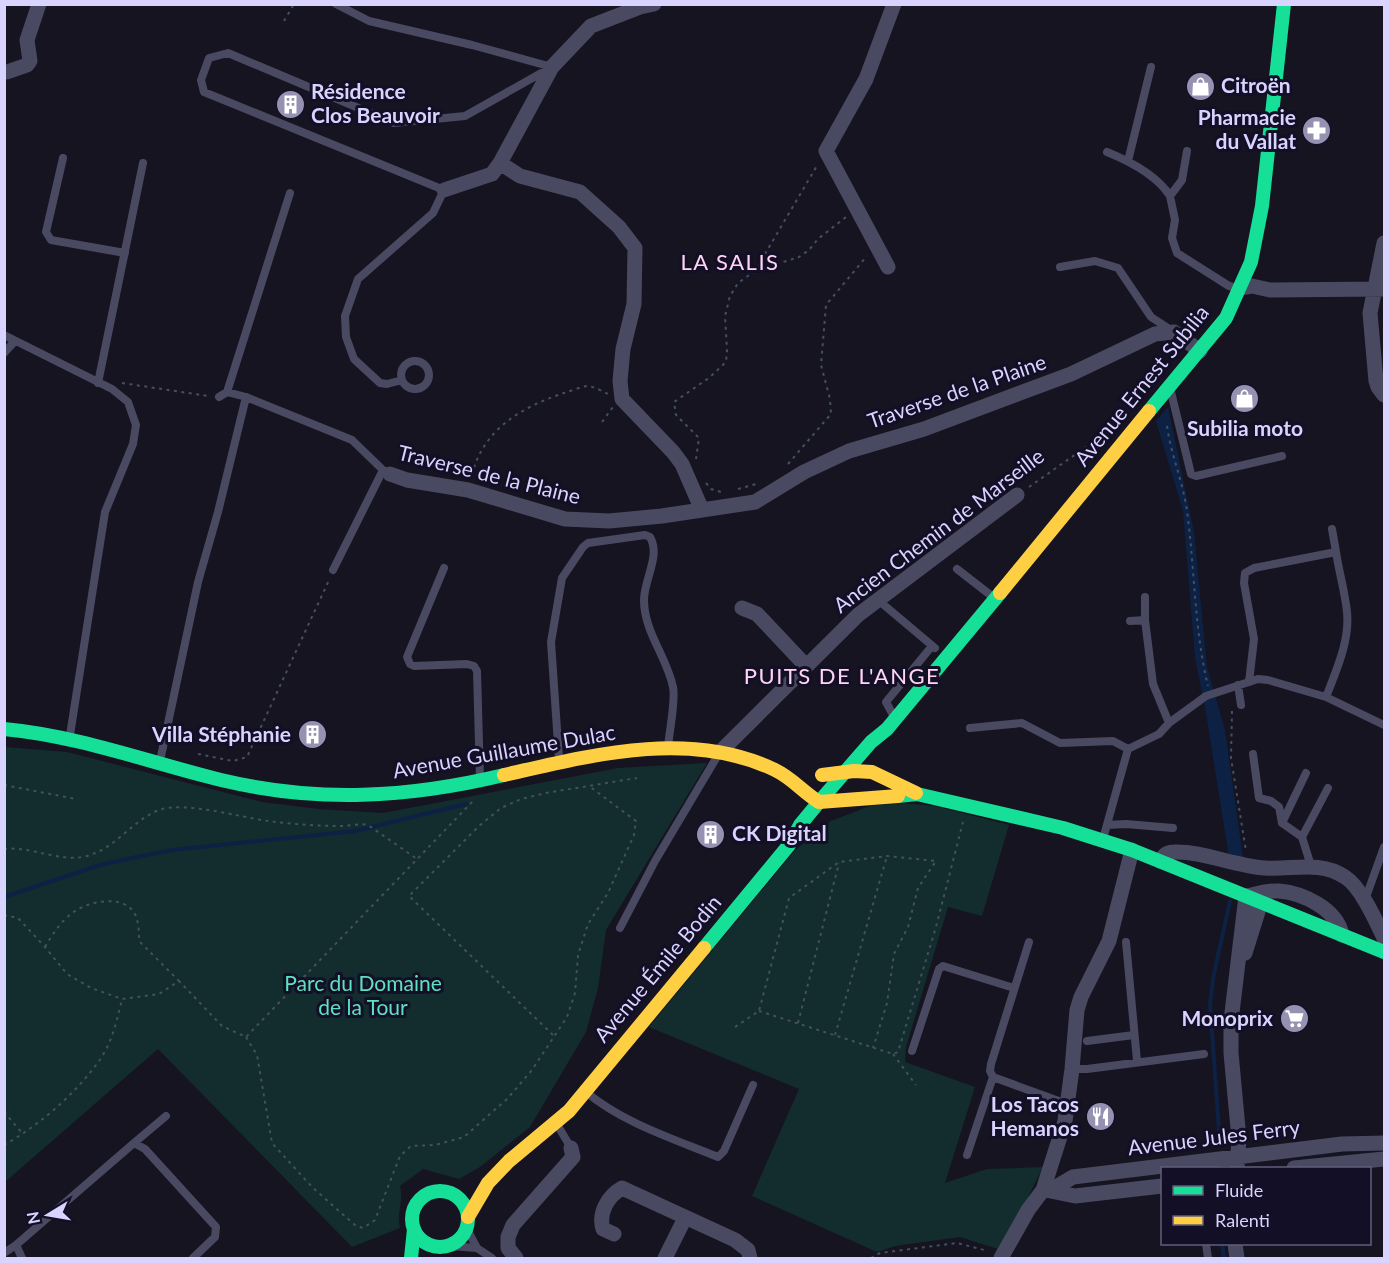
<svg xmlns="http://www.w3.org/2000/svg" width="1389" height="1263" font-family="Lato,sans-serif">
<rect width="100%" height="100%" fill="#161421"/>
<path fill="#132c2d" d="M5,747L67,752L262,802L319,809L383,813L618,768L707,763L606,930L598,988L586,1032L530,1127L480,1167L459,1179L423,1169L400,1186C404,1201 396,1214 400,1228L352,1247L158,1049L5,1182Z
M903,803L935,806L1009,825L982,916L948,907L906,1047L905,1062L975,1087L945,1183L987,1169L1043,1167L1024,1205L998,1249L960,1237L895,1246L877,1252L752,1196L799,1089L649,1027L795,850L831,821L870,806Z"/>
<path fill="#0d2144" d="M1168,407L1194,532L1207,667L1225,730L1243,858L1229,857L1205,707L1195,658L1183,511L1156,421Z"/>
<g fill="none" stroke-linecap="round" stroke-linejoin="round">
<path stroke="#0d2144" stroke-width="4" d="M4,897L100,865L127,859L172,850L355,831L466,804
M1220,1144L1210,1005L1213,978L1230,901
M1222,1244L1224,1258"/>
<path stroke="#44505f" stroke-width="2" stroke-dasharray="3 4.5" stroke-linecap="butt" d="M284,21L294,4
M755,271L799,257L809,250L818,239L846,217
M122,383L208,396
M602,422L613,407
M1167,426C1171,455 1183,482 1187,511C1195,570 1194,629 1208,686
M696,459L699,438L676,415L674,402L709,378L726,362L727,350L725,316L730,296L738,283L755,271L818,164
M788,464L831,414L830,399L821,365L826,305L867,256
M472,475C483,429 522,407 564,393C571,391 580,387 587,386C593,386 602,391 608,394
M706,483L711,489L721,492
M1029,487L1103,435
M738,489L756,484
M1232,711L1231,758L1246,851
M198,754L233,761L247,757L330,578
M4,785L76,799
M4,849C30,846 56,861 82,857C115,851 129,822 159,810C185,801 239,817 268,821C292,824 317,826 341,826C350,826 360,823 368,825L417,859
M4,915L18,918L45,947L67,974L91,988L122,999L159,994L179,981L222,1026L246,1037L473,801
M45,947C53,933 62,920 75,911C90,901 124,894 135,914C139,923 139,932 139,941L179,981
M759,1011L893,1054L898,1052L936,927L963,822
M798,1023L839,863
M735,1027L759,1011L789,898L839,862L887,856L936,861L918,888L908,927L894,954L887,1003L873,1048
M553,1035L409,896L479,826L501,808L521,799L546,793L637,778
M835,1035L887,856
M246,1037L257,1055L272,1143L312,1187L356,1226L363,1228L375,1220L400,1156L411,1146L435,1145L464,1137L507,1099L532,1070L567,1017L575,993L578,955L588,924L608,893L634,835L636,821L589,786
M893,1054L916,1085
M4,1112L23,1134
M4,1145C40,1125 75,1094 99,1061C112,1043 117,1020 122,999
M871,1258L880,1253L957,1243L988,1251"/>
<path stroke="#4a4962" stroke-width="8" d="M336,4L369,21L472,45L552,67L465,116L394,123L228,53L209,58L201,80L204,92L444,190L433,213L358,279L345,316L346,337L354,359L380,383L387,384L402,380
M1187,151L1182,180L1170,196L1175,220L1172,238L1177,253L1229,286L1238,288
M1107,152C1129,161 1157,175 1170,196
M63,158L46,232L51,240L125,253
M1128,161L1151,67
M1060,267L1095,261L1118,268L1151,317L1171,330
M4,335L112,389L128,402L136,425L133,444L105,512L70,735
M4,353L15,341
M401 375a14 14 0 1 1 28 0a14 14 0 1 1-28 0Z
M98,383L143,163
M227,392L290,193
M1171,392L1191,474L1196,476L1282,456
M219,397L227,392L246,397L352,440L383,470L390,474
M444,568L407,657L410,664L414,666L467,664L474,666L477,671L480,780
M957,569L993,597
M333,570L383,470
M1145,597V620L1153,684L1169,723
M878,600L935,648
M1130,621L1145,620
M1249,682L1254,639L1244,583L1245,573L1254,568L1336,552L1332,529
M1238,685L1241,705
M1326,697C1336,671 1350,641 1347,612C1345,592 1339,572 1336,552
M893,715L886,702L932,646
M970,728L1022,723L1060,743L1113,741L1128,749
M1253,754L1259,798L1271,801L1279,807L1282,823L1302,837L1311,866
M559,759L551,642L562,578L583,547L588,543L645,535L650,537C661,556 644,579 644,600C644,632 667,657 673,687C676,700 669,733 668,747
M160,761L198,582L218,512L246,397
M1282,823L1306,773
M1107,825L1126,824L1173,828
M1302,837L1328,788
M1103,839L1128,749L1159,734L1169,723L1206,696L1258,679L1268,680L1326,697L1384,725
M1365,900L1384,847
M620,928L655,861L718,755
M1029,942L991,1064L990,1071L993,1077L1067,1104
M1126,942L1137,1061
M1087,1041L1134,1035
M912,1051L939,969L943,966L1014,988
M1072,1069H1087L1204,1054
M586,1092C623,1123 674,1139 718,1157L724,1151L753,1085
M558,1126L571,1148
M134,1143L166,1116
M967,1155L993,1077
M467,1229L477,1248
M1206,1244L1208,1258
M16,1245L22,1258
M450,1246L477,1248L492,1258
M4,1253L16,1245L134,1143L145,1149L216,1227L215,1237L193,1258"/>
<path stroke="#4a4962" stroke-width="15" d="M7,72L27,65L30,61L27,40L39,4
M500,163L520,176L580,192L619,227L635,248L634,304L623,349L620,381L622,399L673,452L682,464L702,510
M444,190L492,174L500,163L552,67L591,26L640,7L654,4
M1384,243L1370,313L1376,381L1378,387L1384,395
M888,267L826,151L866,79L894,4
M1240,288L1252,286L1270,290L1383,289
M390,474L407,480L468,490L565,519L609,521L662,516L755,502L804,472L849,451L924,429L1071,374L1155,334L1174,332L1200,351
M742,608L757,614L806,666
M720,752L858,615L1017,495
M1160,861C1164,855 1167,852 1174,852C1202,851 1235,866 1265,868C1292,870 1320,860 1345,877C1361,887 1376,921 1384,938
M1245,953L1261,902
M1237,1168L1239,1139L1231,1053V1021L1246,896C1257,894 1268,890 1279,891C1303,893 1337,909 1342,935
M1294,1168L1384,1159
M1046,1190L1075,1196L1162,1186
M1051,1190L1073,1177L1342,1144L1384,1143
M614,1234L603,1229C598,1213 608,1196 622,1188L735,1240L748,1250L750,1258
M1235,1244L1237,1258
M516,1258L508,1248V1237L513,1225L573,1157L571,1148
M665,1258L685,1218
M1001,1258L1028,1210L1043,1190L1065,1121L1072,1069L1077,1010L1081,997L1109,941L1132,850"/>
<path stroke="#16e098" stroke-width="14" d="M1149,411L1226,318L1251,262L1262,206L1284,4
M4,729C79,736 148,762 221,780C318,803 408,798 504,775
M898,796L917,794L1063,828L1132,850L1384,952
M704,948L789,845L800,825L819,802L871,742L887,729L1000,593
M412 1219a28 28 0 1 1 56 0a28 28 0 1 1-56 0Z
M411,1258L414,1229"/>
<path stroke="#ffcf43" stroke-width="14" d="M1000,593L1149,411
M504,775C591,755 690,729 775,770C792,778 803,792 819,802L898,796
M822,775L854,771L872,772L916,793
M468,1217L488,1183L509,1161L569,1111L704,948"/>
</g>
<defs>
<symbol id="shop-disc" viewBox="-11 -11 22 22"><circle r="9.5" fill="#9591b1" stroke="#130f26"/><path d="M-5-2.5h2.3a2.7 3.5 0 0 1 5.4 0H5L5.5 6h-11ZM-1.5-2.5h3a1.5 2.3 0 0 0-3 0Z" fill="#fff"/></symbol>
<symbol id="building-disc" viewBox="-11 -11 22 22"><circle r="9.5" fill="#9591b1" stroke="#130f26"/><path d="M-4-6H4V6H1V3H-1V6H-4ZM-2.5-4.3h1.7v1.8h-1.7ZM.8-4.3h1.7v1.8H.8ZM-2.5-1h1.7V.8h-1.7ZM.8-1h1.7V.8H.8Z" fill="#fff"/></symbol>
<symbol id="pharmacy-disc" viewBox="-11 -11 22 22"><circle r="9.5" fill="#9591b1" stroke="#130f26"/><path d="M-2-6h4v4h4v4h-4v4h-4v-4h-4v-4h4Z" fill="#fff"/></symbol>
<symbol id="supermarket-disc" viewBox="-11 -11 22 22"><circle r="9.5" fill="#9591b1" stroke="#130f26"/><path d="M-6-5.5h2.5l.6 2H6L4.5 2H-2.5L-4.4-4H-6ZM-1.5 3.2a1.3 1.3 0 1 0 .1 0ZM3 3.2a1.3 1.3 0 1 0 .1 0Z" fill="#fff"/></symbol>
<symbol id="restaurant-disc" viewBox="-11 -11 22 22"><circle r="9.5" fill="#9591b1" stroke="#130f26"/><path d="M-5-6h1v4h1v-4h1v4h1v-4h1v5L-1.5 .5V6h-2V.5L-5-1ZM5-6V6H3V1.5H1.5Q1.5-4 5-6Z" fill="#fff"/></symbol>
</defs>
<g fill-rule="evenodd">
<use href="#shop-disc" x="1184" y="70" width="33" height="33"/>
<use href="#building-disc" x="274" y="88" width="33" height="33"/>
<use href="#pharmacy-disc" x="1300" y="114" width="33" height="33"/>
<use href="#shop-disc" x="1228" y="382" width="33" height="33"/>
<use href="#building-disc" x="296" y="718" width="33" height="33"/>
<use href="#building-disc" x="694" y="818" width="33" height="33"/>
<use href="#supermarket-disc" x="1278" y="1002" width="33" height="33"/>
<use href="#restaurant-disc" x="1084" y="1100" width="33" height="33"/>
</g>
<g text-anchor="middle" stroke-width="6" stroke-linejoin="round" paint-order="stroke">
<g font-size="21" font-weight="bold" fill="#d9d4ff" stroke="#130f26" text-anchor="end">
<text x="1221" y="93" text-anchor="start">Citroën</text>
<text x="311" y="99" text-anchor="start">Résidence<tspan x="311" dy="24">Clos Beauvoir</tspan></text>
<text x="1296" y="125">Pharmacie<tspan x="1296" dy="24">du Vallat</tspan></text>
<text x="1245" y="436" text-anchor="middle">Subilia moto</text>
<text x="291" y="742">Villa Stéphanie</text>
<text x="732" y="841" text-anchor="start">CK Digital</text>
<text x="1273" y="1026">Monoprix</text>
<text x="1079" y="1112">Los Tacos<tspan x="1079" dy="24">Hemanos</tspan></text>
</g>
<g font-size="21" fill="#d9d4ff" stroke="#130f26">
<text transform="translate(1142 386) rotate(-51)" y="7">Avenue Ernest Subilia</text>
<text transform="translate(957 392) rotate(-19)" y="7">Traverse de la Plaine</text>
<text transform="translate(489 475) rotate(14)" y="7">Traverse de la Plaine</text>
<text transform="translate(939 531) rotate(-37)" y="7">Ancien Chemin de Marseille</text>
<text transform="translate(504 752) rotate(-10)" y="7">Avenue Guillaume Dulac</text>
<text transform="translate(658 969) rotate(-50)" y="7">Avenue Émile Bodin</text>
<text transform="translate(1214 1138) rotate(-7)" y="7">Avenue Jules Ferry</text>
</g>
<g font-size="21" fill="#5fe0c0" stroke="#130f26">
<text x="363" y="991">Parc du Domaine<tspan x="363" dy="24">de la Tour</tspan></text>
</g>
<g font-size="22" letter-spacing="1.5" fill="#ffd6f0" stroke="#130f26">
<text x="730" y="270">LA SALIS</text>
<text x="842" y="684">PUITS DE L'ANGE</text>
</g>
</g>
<rect width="1389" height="1263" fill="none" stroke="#d9d4ff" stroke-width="12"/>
<rect x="1161" y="1167" width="210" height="78" fill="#130f26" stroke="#625e7d" stroke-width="1.5"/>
<rect x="1173" y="1186" width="30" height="9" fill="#16e098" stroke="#625e7d" stroke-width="1.5"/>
<text x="1215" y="1197" font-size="18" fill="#d9d4ff">Fluide</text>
<rect x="1173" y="1216" width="30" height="9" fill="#ffcf43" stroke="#625e7d" stroke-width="1.5"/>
<text x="1215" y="1227" font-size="18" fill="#d9d4ff">Ralenti</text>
<g transform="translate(48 1215) rotate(259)" stroke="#130f26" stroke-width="4.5" paint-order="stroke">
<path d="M0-4.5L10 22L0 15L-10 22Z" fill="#d9d4ff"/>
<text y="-9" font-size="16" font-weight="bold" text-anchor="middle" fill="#d9d4ff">N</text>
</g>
</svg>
